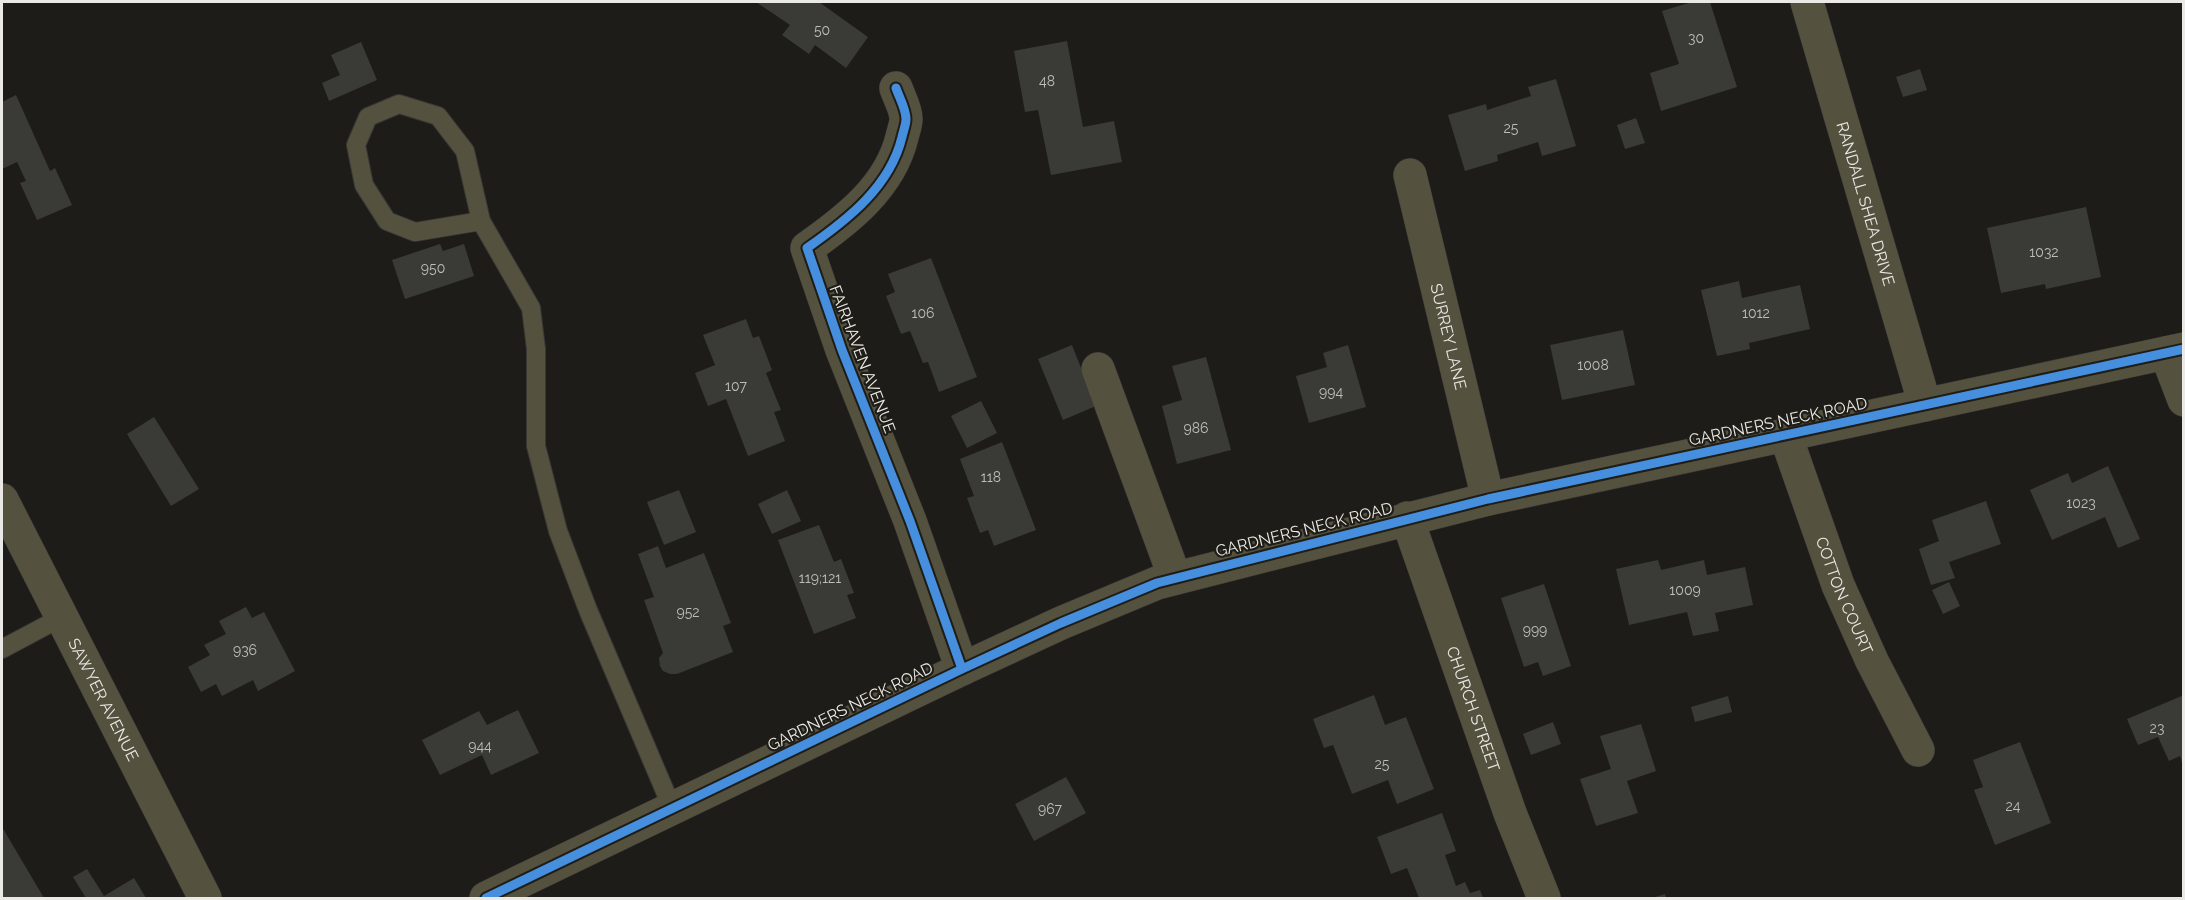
<svg xmlns="http://www.w3.org/2000/svg" width="2185" height="900" font-family="Raleway,sans-serif">
<rect width="100%" height="100%" fill="#1d1c18"/>
<path fill="#3a3a37" d="M756,2H819L868,37L846,68L815,45L809,54L782,35L790,25Z
M1692,2H1710L1737,87L1661,111L1650,73L1679,64L1662,11Z
M1067,41L1083,127L1114,121L1122,162L1051,175L1038,110L1025,112L1014,51Z
M361,42L377,80L329,101L322,83L340,75L331,55Z
M1920,69L1927,90L1903,97L1896,77Z
M1556,79L1576,146L1542,156L1538,142L1497,155L1498,161L1465,171L1448,115L1486,104L1487,110L1531,96L1528,87Z
M16,95L50,171L55,168L72,205L37,220L20,183L26,181L17,162L2,169V102Z
M1636,118L1645,143L1625,149L1617,125Z
M2086,207L2101,277L2046,289L2045,284L2001,293L1987,228Z
M440,244L443,251L464,244L474,276L405,299L392,260Z
M931,258L977,377L939,392L928,362L923,363L910,331L901,334L886,296L895,292L888,274Z
M1739,281L1742,298L1800,285L1810,329L1749,343L1750,349L1717,356L1701,290Z
M746,319L753,338L759,336L772,370L766,373L781,410L774,412L785,441L748,456L726,399L708,406L695,373L715,365L703,335Z
M1623,330L1635,385L1562,400L1550,345Z
M1072,345L1096,406L1063,420L1038,359Z
M1348,345L1366,407L1309,423L1296,376L1327,367L1323,353Z
M1206,357L1231,450L1177,464L1162,406L1182,400L1172,366Z
M981,401L997,433L967,448L951,416Z
M154,417L199,489L171,506L127,434Z
M1002,442L1036,530L994,546L988,530L980,533L967,498L974,496L960,459Z
M2108,466L2140,539L2118,548L2105,517L2052,540L2030,490L2068,473L2072,483Z
M679,490L696,532L664,545L647,502Z
M787,490L801,521L772,534L758,504Z
M1986,501L2001,544L1949,562L1955,578L1931,585L1919,549L1939,541L1932,520Z
M819,525L834,562L841,559L854,593L847,595L856,618L814,634L778,540Z
M658,546L666,568L704,553L731,623L723,626L733,652L677,674H670L663,671L660,666L659,658L663,653L644,600L654,597L638,554Z
M1658,560L1661,570L1704,560L1707,575L1745,567L1753,605L1715,613L1719,631L1693,636L1687,612L1629,625L1616,569Z
M1949,582L1960,606L1943,614L1932,590Z
M1544,584L1571,666L1543,676L1538,662L1524,667L1501,598Z
M246,607L252,618L264,612L295,671L258,691L253,680L222,696L216,684L201,692L188,667L210,655L204,645L226,634L219,621Z
M1374,695L1385,725L1406,717L1434,789L1397,804L1388,780L1352,794L1333,745L1324,748L1313,719Z
M2184,695V766H2183L2180,756L2169,761L2158,737L2138,745L2127,719Z
M1728,696L1732,712L1695,722L1691,707Z
M518,710L539,753L491,775L482,755L440,775L422,740L479,711L487,725Z
M1553,722L1561,744L1531,755L1523,734Z
M1641,724L1656,771L1627,781L1638,813L1596,826L1580,779L1611,769L1600,736Z
M2020,742L2051,823L1995,845L1974,790L1983,787L1973,760Z
M1066,777L1086,813L1034,841L1015,804Z
M1442,813L1456,851L1445,855L1456,886L1465,882L1470,893L1480,890L1483,898H1419L1407,868L1391,874L1377,837Z
M2,827L44,898H2Z
M87,869L104,896L134,878L146,898H86L73,877Z
M1665,894L1666,898H1652Z"/>
<g fill="none" stroke-linecap="round" stroke-linejoin="round">
<defs>
<path id="service" d="M481,221L415,232L387,221L364,185L356,145L368,117L399,104L438,116L465,151L481,221L531,308L536,349V446L558,531L588,610L673,810
M2,649L62,617"/>
<g id="minor">
<path id="s1" d="M1807,2L1925,405"/>
<path d="M896,88C899,97 906,109 906,119C906,125 903,132 902,137C890,187 847,220 807,248L842,350L910,521L962,669"/>
<path id="s2" d="M1410,175L1488,499"/>
<path d="M2166,353L2184,400"/>
<path d="M1098,369L1175,578"/>
<path id="s3" d="M1785,434L1838,585L1872,661L1918,750"/>
<path id="s4" d="M2,500L205,898"/>
<path id="s5" d="M1407,518L1510,813L1544,898"/>
</g>
<path id="tertiary" d="M486,898L962,669L1061,623L1157,583L1488,499L2184,349"/>
</defs>
<use href="#service" stroke="#393836" stroke-width="20"/>
<use href="#minor" stroke="#393836" stroke-width="34"/>
<use href="#tertiary" stroke="#393836" stroke-width="34"/>
<use href="#service" stroke="#54513f" stroke-width="18"/>
<use href="#minor" stroke="#54513f" stroke-width="33"/>
<use href="#tertiary" stroke="#54513f" stroke-width="33"/>
<defs>
<path id="cycleway" d="M896,88C899,97 906,109 906,119C906,125 903,132 902,137C890,187 847,220 807,248L842,350L910,521L962,669
M486,898L962,669L1061,623L1157,583L1488,499L2184,349"/>
</defs>
<use href="#cycleway" stroke="#1e1d17" stroke-width="13"/>
<use href="#cycleway" stroke="#468fdf" stroke-width="9"/>
</g>
<g text-anchor="middle" stroke-width="4.5" stroke-linejoin="round" paint-order="stroke">
<g font-size="14" fill="#bebdba">
<text x="822" y="35">50</text>
<text x="1696" y="43">30</text>
<text x="1047" y="86">48</text>
<text x="1511" y="133">25</text>
<text x="2044" y="257">1032</text>
<text x="433" y="273">950</text>
<text x="923" y="318">106</text>
<text x="1756" y="318">1012</text>
<text x="1593" y="370">1008</text>
<text x="736" y="391">107</text>
<text x="1331" y="397">994</text>
<text x="1196" y="433">986</text>
<text x="991" y="482">118</text>
<text x="2081" y="508">1023</text>
<text x="820" y="583">119;121</text>
<text x="1685" y="595">1009</text>
<text x="688" y="617">952</text>
<text x="1535" y="635">999</text>
<text x="245" y="655">936</text>
<text x="2157" y="733">23</text>
<text x="480" y="751">944</text>
<text x="1382" y="769">25</text>
<text x="2013" y="811">24</text>
<text x="1050" y="814">967</text>
</g>
<g font-size="16" fill="#eae9e5" stroke="#1e1d17">
<text dy="6" stroke="none"><textPath href="#s1" startOffset="210">RANDALL SHEA DRIVE</textPath></text>
<text dy="6" stroke="none"><textPath href="#s2" startOffset="166">SURREY LANE</textPath></text>
<text transform="translate(863 359) rotate(69)" y="6">FAIRHAVEN AVENUE</text>
<text transform="translate(1778 421) rotate(-12)" y="6">GARDNERS NECK ROAD</text>
<text transform="translate(1304 529) rotate(-14)" y="6">GARDNERS NECK ROAD</text>
<text dy="6" stroke="none"><textPath href="#s3" startOffset="172">COTTON COURT</textPath></text>
<text dy="6" stroke="none"><textPath href="#s4" startOffset="224">SAWYER AVENUE</textPath></text>
<text transform="translate(850 706) rotate(-26)" y="6">GARDNERS NECK ROAD</text>
<text dy="6" stroke="none"><textPath href="#s5" startOffset="202">CHURCH STREET</textPath></text>
</g>
</g>
<rect width="2185" height="900" fill="none" stroke="#eae9e5" stroke-width="6"/>
</svg>
